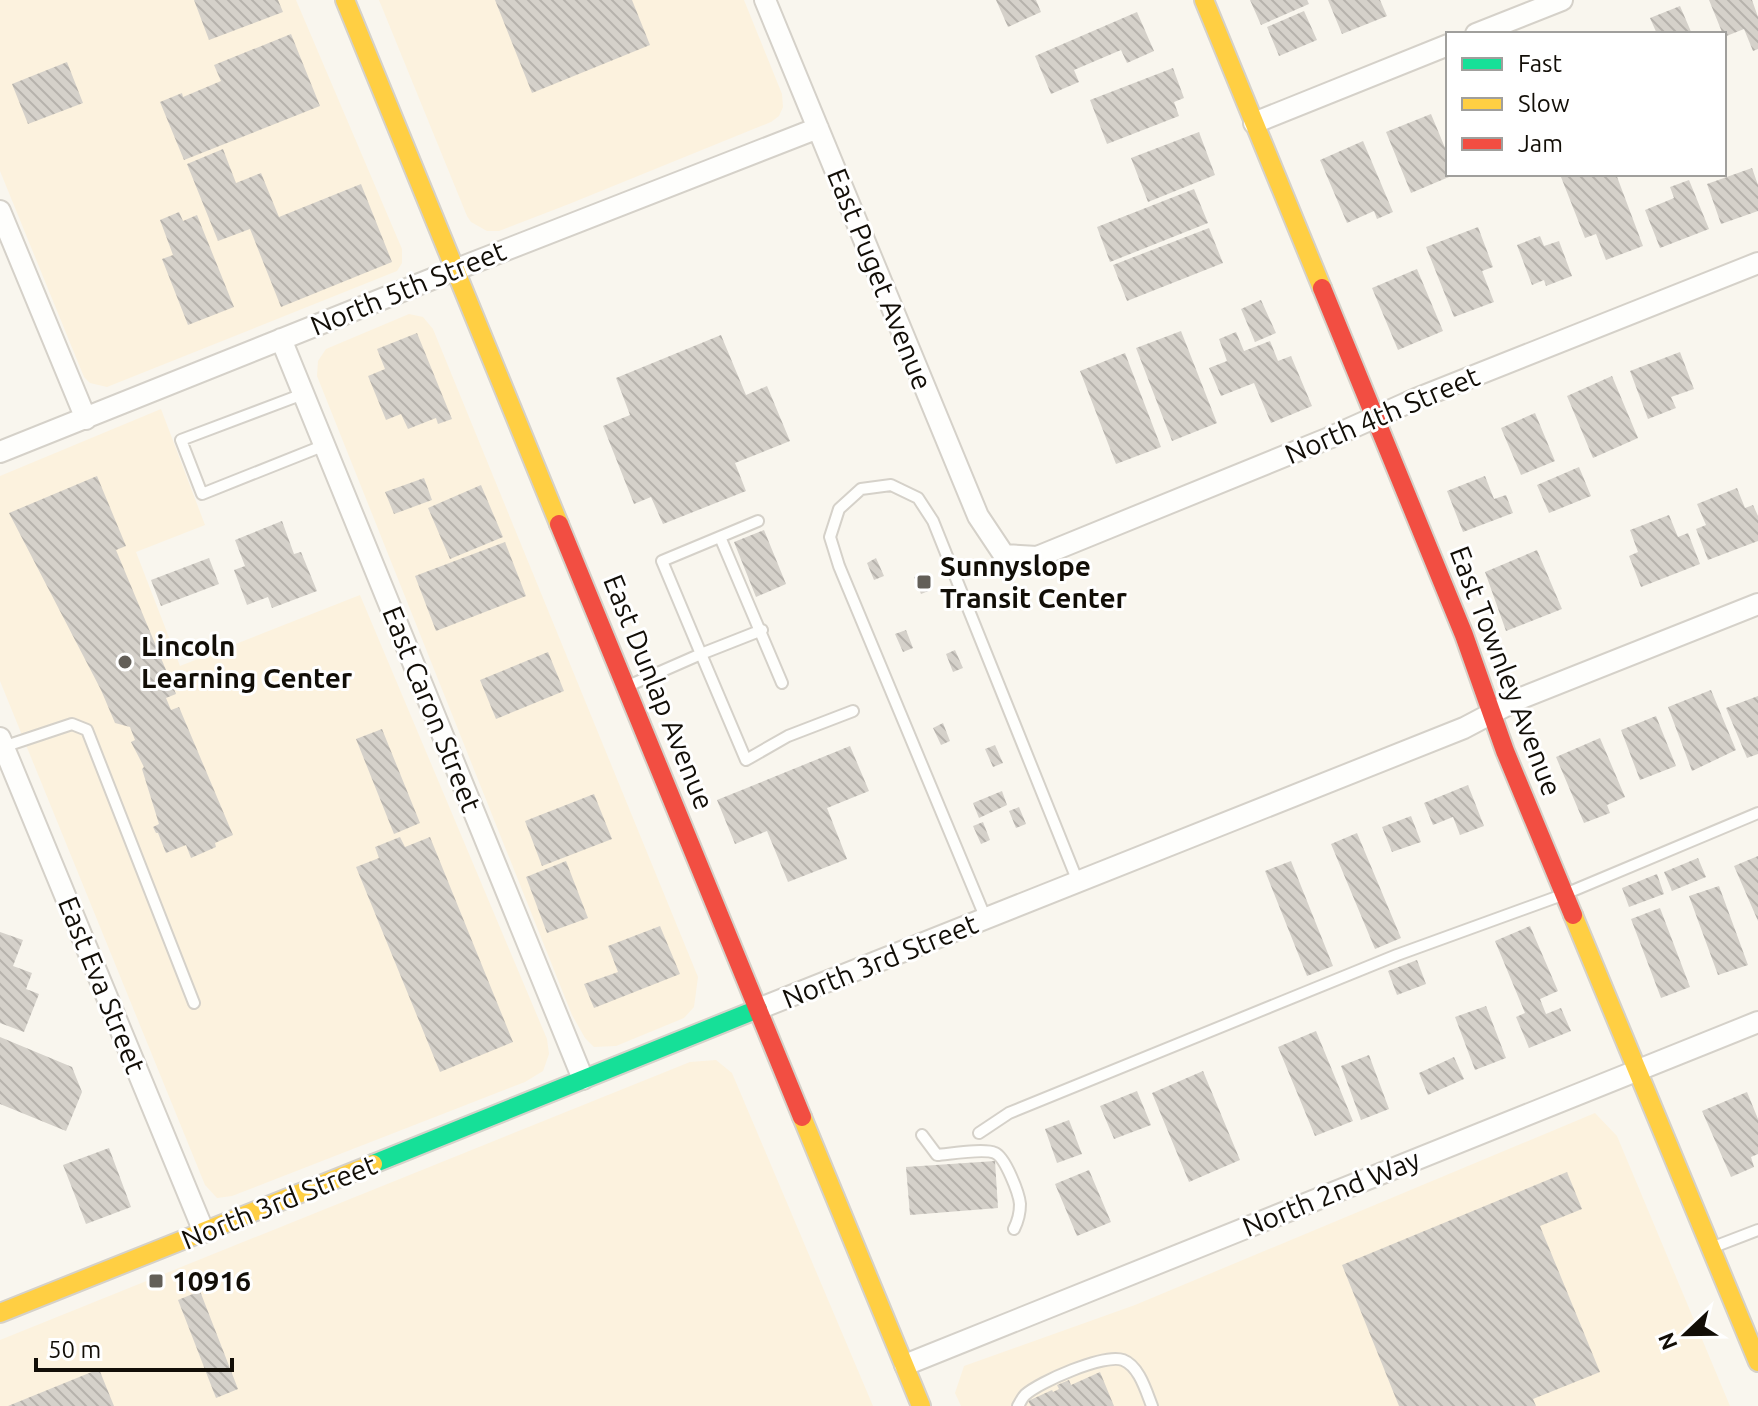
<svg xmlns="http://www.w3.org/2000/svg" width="1758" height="1406" font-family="Ubuntu,sans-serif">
<defs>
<pattern id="building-back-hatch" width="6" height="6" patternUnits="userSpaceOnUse" patternTransform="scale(2)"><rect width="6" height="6" fill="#d5d1ca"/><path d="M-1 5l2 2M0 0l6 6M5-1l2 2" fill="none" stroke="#b6b2ac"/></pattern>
</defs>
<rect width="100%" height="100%" fill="#f9f6ee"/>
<path fill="#fcf2de" d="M0,0H296L402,249V263L397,271L107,387L90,383L84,377L0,171Z
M379,0H744L782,94L783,107L779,116L771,122L569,204L499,231H487L471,222L467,216Z
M409,314L423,317L433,329L698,977L694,1007L684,1018L616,1046L594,1047L585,1038L572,1015L317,376L318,361L326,349Z
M161,409L205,525L136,552L180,666L360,595L547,1039L549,1054L543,1071L525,1082L232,1196L217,1198L205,1185L0,681V476Z
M716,1060L732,1073L873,1406H0V1340L690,1062Z
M1595,1113L1617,1136L1730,1406H961L955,1393L964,1366L1135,1305Z"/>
<path fill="url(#building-back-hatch)" d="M194,0H278L283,12L209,40Z
M495,0H632L650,45L532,93Z
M996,0H1036L1041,12L1008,27Z
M1250,0H1307L1309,4L1261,25Z
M1328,0H1380L1387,16L1342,34Z
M1709,0H1752L1758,17V49L1753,51L1744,29L1724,37Z
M1680,6L1692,34H1657L1650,18Z
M1304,11L1317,40L1279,56L1267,27Z
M1137,12L1154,51L1127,63L1121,50L1074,70L1079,82L1051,94L1035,56Z
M291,34L320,106L184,160L160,102L182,93L183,97L221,81L214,65Z
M67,62L83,103L28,124L12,84Z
M1173,68L1184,98L1174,102L1179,116L1107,144L1090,100Z
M1431,114L1448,155V174H1456L1411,193L1386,132Z
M1199,132L1215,175L1148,202L1131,158Z
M1363,141L1393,212L1377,219L1374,211L1347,223L1320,160Z
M223,149L236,183L261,173L279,217L361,184L392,262L281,307L250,229L218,241L187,164Z
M1752,168L1758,185V211L1721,224L1707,184Z
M1568,174H1616L1643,246L1606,260L1596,234L1585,238L1561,177Z
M1689,180L1709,229L1660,248L1645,210L1674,198L1670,187Z
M1194,189L1208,223L1110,262L1097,227Z
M179,212L183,221L197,215L234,307L188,325L162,259L173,255L160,220Z
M1478,227L1493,267L1482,271L1494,302L1454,317L1426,247Z
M1209,228L1223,263L1127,301L1113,265Z
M1540,236L1544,246L1559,241L1572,276L1546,286L1544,280L1532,285L1517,245Z
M1417,269L1443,331L1398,350L1372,288Z
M1261,300L1276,333L1255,342L1241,309Z
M1181,331L1217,423L1172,441L1136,348Z
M1236,332L1244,351L1270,341L1278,361L1291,356L1312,406L1271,423L1254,383L1221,396L1209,368L1227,361L1219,339Z
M417,333L452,419L438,424L436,418L408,429L401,414L386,420L368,376L385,369L377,349Z
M721,335L746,395L767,386L790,441L735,463L746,491L663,524L651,497L634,504L603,426L630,415L616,378Z
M1680,352L1694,389L1671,397L1676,408L1648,419L1630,371Z
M1125,353L1161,447L1116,464L1080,371Z
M1612,376L1638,438L1593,458L1567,396Z
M1535,413L1555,461L1521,475L1501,428Z
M1579,467L1591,496L1549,513L1537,485Z
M97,476L126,546L116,550L176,694L166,698L171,710L179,707L233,835L215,843L216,847L191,858L186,845L166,853L158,833H156L153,827L159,824L142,769L144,767L131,742L135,740L130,727L115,723L101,690L9,513Z
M1485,476L1494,499L1506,495L1513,513L1463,532L1447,491Z
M424,478L432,500L394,514L385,492Z
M481,485L503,537L450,559L428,508Z
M1737,488L1745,508L1753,505L1758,516V541L1708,560L1696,529L1706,525L1697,504Z
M1669,515L1678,537L1688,533L1700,564L1641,587L1629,556L1638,552L1630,530Z
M282,521L294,554L301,552L317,591L272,608L268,597L247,605L234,570L245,566L235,540Z
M764,530L786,584L756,597L734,542Z
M505,542L526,596L436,631L415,576Z
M1537,550L1562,609L1506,631L1485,572Z
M209,558L219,584L161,606L151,580Z
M876,558L884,576L874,580L867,563Z
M924,573L931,590L921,594L914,577Z
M906,630L913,648L903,652L895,634Z
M955,650L963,668L953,672L946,654Z
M548,652L564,691L496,719L480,680Z
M1711,690L1736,750L1692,771L1668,707Z
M1758,696V754L1747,758L1726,708Z
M1656,716L1676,766L1640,780L1621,730Z
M943,723L950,741L941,745L933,728Z
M382,729L420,823L394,834L356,739Z
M1600,738L1625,797L1607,805L1610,813L1584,823L1556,757Z
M995,745L1003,763L993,767L985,749Z
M850,746L869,791L827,808L847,859L788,882L767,831L735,844L717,800Z
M1468,785L1484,826L1460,835L1453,817L1433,825L1424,803Z
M1002,791L1007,805L979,818L973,803Z
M594,794L612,839L542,866L525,821Z
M1019,807L1026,824L1016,828L1009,811Z
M1411,816L1421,842L1392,852L1382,827Z
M983,822L990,840L981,844L973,826Z
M1357,833L1401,938L1375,949L1331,844Z
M400,837L405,847L430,837L513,1042L440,1072L356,867L379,858L375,847Z
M1758,856V921L1734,866Z
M1698,858L1706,877L1672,891L1664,872Z
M566,861L588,918L547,933L526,877Z
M1291,861L1333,966L1307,976L1265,871Z
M1657,874L1664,894L1629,907L1622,888Z
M1719,886L1748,965L1718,975L1689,896Z
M1660,908L1690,987L1661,998L1631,919Z
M660,926L680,974L594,1008L584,984L618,972L608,946Z
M1530,926L1558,991L1540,999L1546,1014L1561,1008L1571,1031L1529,1048L1516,1017L1525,1013L1495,941Z
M0,932L23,940L13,966L32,973L26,989L39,994L24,1032L0,1023Z
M1417,960L1426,984L1397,995L1388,971Z
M1486,1006L1506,1058L1475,1070L1455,1017Z
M1316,1031L1353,1121L1315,1136L1278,1047Z
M0,1037L72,1067L82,1092L66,1131L0,1104Z
M1369,1055L1389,1109L1361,1120L1341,1066Z
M1454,1057L1464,1079L1428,1095L1419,1073Z
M1203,1071L1240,1160L1189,1182L1152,1093Z
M1137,1091L1151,1125L1114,1139L1100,1106Z
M1747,1092L1758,1119V1154L1751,1157L1754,1167L1731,1177L1702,1111Z
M1069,1120L1082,1154L1057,1163L1045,1129Z
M109,1148L131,1207L86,1224L63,1165Z
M995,1161L998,1208L910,1215L906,1167Z
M1089,1170L1111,1222L1077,1236L1055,1184Z
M1567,1172L1582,1209L1540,1226L1600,1372L1533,1399L1536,1406H1399L1342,1265Z
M200,1291L238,1389L216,1398L178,1300Z
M99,1369L114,1406H8Z
M1100,1372L1114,1406H1031L1028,1401L1052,1390L1053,1392L1059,1389L1057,1385L1069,1380L1071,1385Z"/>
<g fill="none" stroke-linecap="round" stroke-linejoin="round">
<defs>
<path id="lane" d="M303,394L181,440L202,494L325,445
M758,521L662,561L701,654L762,630
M720,537L782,683
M628,686L701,654L746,760L788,736L853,711
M3,747L72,724L87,730L194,1003
M986,919L839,566L830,537L839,509L861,489L891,485L918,498L933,521L1078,882
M979,1133L1009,1113L1397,955L1565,894L1758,813
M922,1135L937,1155C950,1154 984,1148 995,1153C1005,1157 1019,1193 1020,1204C1020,1213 1018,1221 1014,1229
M1711,1248L1758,1230
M1018,1406C1020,1403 1022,1398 1025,1395C1039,1382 1105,1353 1123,1360C1139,1366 1146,1391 1152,1406"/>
<path id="street" d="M765,0L978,516L1004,555L1037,557L1329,438L1416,399L1758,263
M1476,34L1562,0
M1254,123L1448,45
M0,211L86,419
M281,339L583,1079
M0,452L457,269L818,128
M0,738L204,1232
M758,1009L1464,728L1519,699L1758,604
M905,1365L1758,1022"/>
<path id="fast" d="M373,1164L758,1009"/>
<path id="slow" d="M345,0L559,524
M1204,0L1322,288
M1573,915L1758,1362
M802,1117L921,1406
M0,1313L373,1164"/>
<path id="jam" d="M1322,288L1464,635L1505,751L1573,915
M559,524L802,1117"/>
</defs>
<use href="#lane" stroke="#d5d1c9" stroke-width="14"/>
<use href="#street" stroke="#d5d1c9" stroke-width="24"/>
<use href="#fast" stroke="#d5d1c9" stroke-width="22"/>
<use href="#slow" stroke="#d5d1c9" stroke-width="22"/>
<use href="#jam" stroke="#d5d1c9" stroke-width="22"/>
<use href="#lane" stroke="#fefefc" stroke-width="10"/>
<use href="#street" stroke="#fefefc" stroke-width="20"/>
<use href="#fast" stroke="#16e098" stroke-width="18"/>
<use href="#slow" stroke="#ffcf43" stroke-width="18"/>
<use href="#jam" stroke="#f24e42" stroke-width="18"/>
</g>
<g fill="#635f58" stroke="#fff" stroke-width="3">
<rect x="916" y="574" width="16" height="16" rx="4"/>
<circle cx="125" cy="662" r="8"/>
<rect x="148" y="1273" width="16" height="16" rx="4"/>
</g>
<g text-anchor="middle" stroke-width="6" stroke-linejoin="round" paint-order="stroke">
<g font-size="28" fill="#120e07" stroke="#fff">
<text transform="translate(880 279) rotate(68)" y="10">East Puget Avenue</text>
<text transform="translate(408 288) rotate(-22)" y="10">North 5th Street</text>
<text transform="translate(1382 415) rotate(-23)" y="10">North 4th Street</text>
<text transform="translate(1506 671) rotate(69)" y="10">East Townley Avenue</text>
<text transform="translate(659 692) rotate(68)" y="10">East Dunlap Avenue</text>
<text transform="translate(432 709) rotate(68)" y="10">East Caron Street</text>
<text transform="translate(880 961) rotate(-22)" y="10">North 3rd Street</text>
<text transform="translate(102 985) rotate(68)" y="10">East Eva Street</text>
<text transform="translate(1331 1193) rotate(-22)" y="10">North 2nd Way</text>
<text transform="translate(279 1202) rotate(-22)" y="10">North 3rd Street</text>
</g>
<g font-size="28" font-weight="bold" fill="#120e07" stroke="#fff" text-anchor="start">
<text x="940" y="576">Sunnyslope<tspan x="940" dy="32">Transit Center</tspan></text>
<text x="141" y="656">Lincoln<tspan x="141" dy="32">Learning Center</tspan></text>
<text x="172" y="1291">10916</text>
</g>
</g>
<rect x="1446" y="32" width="280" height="144" fill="#ffffff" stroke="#a09f9c" stroke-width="2"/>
<rect x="1462" y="58" width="40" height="12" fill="#16e098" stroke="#a09f9c" stroke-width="2"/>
<text x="1518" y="72" font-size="24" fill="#120e07">Fast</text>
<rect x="1462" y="98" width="40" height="12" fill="#ffcf43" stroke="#a09f9c" stroke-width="2"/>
<text x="1518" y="112" font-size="24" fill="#120e07">Slow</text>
<rect x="1462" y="138" width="40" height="12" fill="#f24e42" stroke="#a09f9c" stroke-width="2"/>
<text x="1518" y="152" font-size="24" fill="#120e07">Jam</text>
<g transform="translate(1686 1334) rotate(248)" stroke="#ffffff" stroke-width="6" paint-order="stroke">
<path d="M0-6L14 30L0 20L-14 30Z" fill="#120e07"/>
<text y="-12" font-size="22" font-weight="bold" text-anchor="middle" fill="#120e07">N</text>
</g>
<path d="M36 1358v12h196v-12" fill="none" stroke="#120e07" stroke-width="4"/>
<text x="48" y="1358" font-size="24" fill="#120e07" stroke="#ffffff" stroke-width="6" paint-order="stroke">50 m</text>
</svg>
